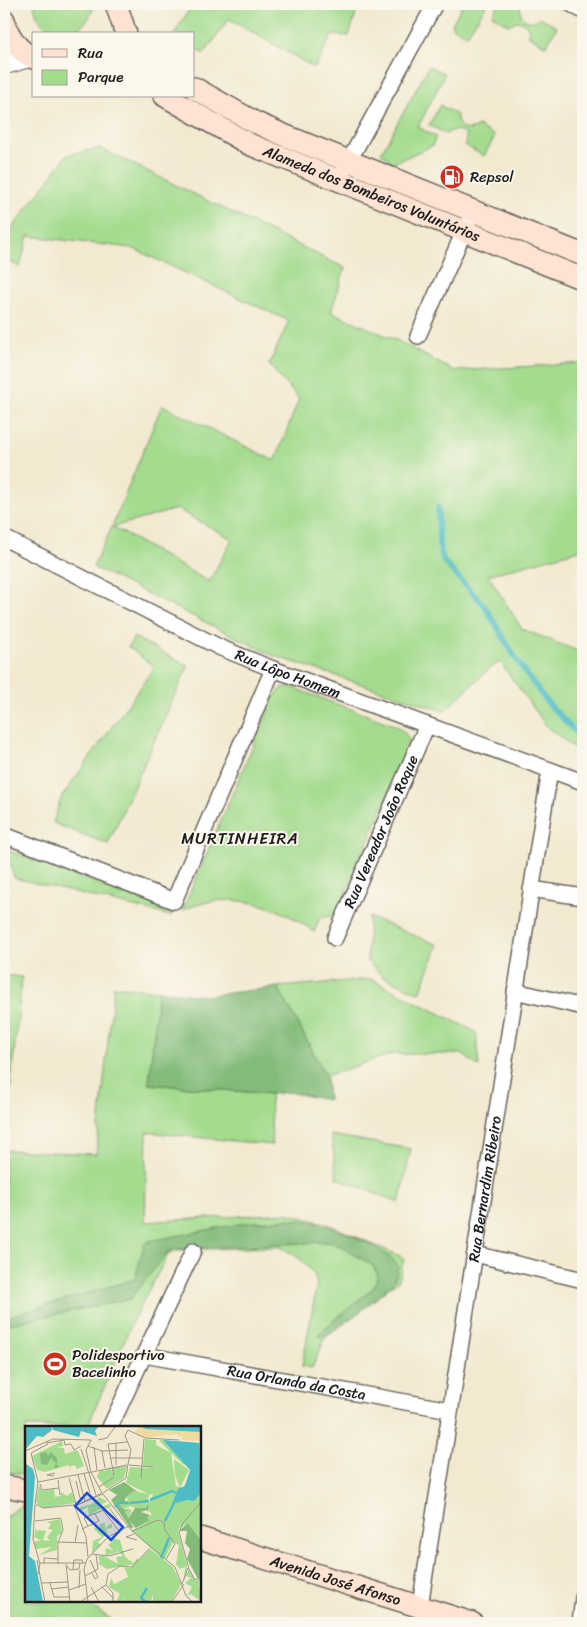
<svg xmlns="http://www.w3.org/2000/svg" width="587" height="1627" font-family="Sriracha,sans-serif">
<rect width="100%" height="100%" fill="#fbf7ec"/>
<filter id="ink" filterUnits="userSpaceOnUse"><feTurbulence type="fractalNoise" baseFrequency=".02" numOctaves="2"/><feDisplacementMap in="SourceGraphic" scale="10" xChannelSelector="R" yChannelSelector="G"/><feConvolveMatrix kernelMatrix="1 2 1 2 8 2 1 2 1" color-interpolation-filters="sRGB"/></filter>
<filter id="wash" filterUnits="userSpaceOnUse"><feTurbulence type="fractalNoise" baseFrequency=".0096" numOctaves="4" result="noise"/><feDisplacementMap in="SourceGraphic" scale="20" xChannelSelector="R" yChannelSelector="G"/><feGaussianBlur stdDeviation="1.12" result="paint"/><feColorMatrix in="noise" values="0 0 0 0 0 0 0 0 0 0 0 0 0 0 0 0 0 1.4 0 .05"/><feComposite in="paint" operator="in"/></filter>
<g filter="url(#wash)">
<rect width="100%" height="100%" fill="#f2e9d0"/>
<path fill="#a4dc8f" stroke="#607c56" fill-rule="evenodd" d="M34,4H94V5C86,42 39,42 34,4Z
M193,4H359L349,36L332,35L315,68L229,19L204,54L194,48V34H174Z
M463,4H487L467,35L451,26Z
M498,4H517L520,5L521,16C527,23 534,23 540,17L557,27L546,46L529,36C530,27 525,21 516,21L509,25L492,15Z
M429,66L445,74L418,127L436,137L432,146L393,163L381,153Z
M440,105L457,115C456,128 467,134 478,126L495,136L484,156L466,146V135C460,129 453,128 446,134L429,125Z
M100,148L345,268L331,312L396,340L454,371L583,363V549L488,575L522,629L583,653V755L547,727L500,662L489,669L444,711L272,655L93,567L112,527L162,405L275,461L299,399L269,365L289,321L132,248L28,236L20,267L4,258V235L8,234L67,155ZM177,509L232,539L209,582L113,527Z
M134,637L188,666L108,844L53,823L61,798L155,667L128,647Z
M291,687L399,727L409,738V746L337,915L320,918L314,932C279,903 223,889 182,911L274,697L282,688Z
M4,849L172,911L171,916L14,878L10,863L4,861Z
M369,917L438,945L420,993L382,976L367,961Z
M4,975L22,977L4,1149Z
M371,979L476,1032L479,1067L462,1054H392L326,1076L278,987Z
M114,986L158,991L149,1084L270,1094L272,1145L147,1132L145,1222L286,1213L328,1224L404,1258L399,1280L325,1338L312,1368L302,1366L317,1284L314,1274L299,1258L281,1247L178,1250L169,1253L135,1316L87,1427H26V1475L4,1471V1150L96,1154Z
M331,1135L411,1149L399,1203L337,1178Z
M22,1505L26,1507V1601H83L117,1623H4V1517Z"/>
<path fill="#83bc7a" stroke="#506c4b" d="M278,987L326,1076L328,1100L288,1092L272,1094L149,1084L158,991L205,996Z
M286,1219C296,1220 307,1220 317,1223C334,1227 392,1250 398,1267C397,1272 396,1278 393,1282C382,1296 336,1332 320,1337L319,1334L325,1328L373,1288L378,1275L372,1265L341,1246L328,1242L173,1249L168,1252L130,1299L4,1325V1318L135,1279L144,1245L149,1241L244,1223Z"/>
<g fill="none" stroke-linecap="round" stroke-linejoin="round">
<path stroke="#4dbcc4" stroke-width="5.5" d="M438,507L439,544L444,562L484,605L519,664L547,702L583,740"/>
</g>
</g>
<g filter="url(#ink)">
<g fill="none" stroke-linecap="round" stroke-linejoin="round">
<defs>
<g id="minor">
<path d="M571,4L583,11"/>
<path d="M345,168L435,4"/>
<path d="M418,336L473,211"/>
<path id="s1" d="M4,538L221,648L273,669L583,782"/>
<path d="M4,835L174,901L273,669"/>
<path d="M531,889L583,897"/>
<path id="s2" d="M335,938L427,725"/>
<path d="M515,991L583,1007"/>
<path d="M475,1254L583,1280"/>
<path id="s3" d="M144,1355L450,1410"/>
<path d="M110,1427L193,1251"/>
<path id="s4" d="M420,1606L550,770"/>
<path d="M580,1623L583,1598"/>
</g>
<path id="tertiary" d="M4,65L31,57"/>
<g id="secondary">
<path d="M116,4L126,34"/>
<path d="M4,20C8,36 18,51 34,58"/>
<path d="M194,88L254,122L286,136L583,255"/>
<path id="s5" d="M165,96L249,144L583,279"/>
<path d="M4,1486L26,1490"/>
<path id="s6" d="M200,1538L472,1623"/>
</g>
</defs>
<use href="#minor" stroke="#67645b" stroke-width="18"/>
<use href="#tertiary" stroke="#67645b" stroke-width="21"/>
<use href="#secondary" stroke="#67645b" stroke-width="24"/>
<use href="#minor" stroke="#fff" stroke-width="15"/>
<use href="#tertiary" stroke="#fff" stroke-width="19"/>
<use href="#secondary" stroke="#fee3d2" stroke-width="21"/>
</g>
</g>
<defs>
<symbol id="fuel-disc" viewBox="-11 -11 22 22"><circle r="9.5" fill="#c8321e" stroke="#fbf7ec"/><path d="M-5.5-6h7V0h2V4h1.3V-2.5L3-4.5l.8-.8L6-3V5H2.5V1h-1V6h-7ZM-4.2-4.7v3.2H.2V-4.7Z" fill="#fff"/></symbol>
<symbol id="stadium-disc" viewBox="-11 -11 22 22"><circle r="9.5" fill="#c8321e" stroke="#fbf7ec"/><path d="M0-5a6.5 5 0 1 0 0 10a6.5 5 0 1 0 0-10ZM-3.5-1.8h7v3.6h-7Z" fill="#fff"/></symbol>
</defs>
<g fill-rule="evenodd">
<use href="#fuel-disc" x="438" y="163" width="28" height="28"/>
<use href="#stadium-disc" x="41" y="1350" width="28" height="28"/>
</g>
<g text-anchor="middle" stroke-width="4" stroke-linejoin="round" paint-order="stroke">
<g font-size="15" fill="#1c1c1c" stroke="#fbf7ec" text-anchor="start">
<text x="470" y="182">Repsol</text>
<text x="72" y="1360">Polidesportivo<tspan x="72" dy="17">Bacelinho</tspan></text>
</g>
<g font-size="15" fill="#1c1c1c" stroke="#fbf7ec">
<text dy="5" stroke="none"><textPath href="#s5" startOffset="229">Alameda dos Bombeiros Voluntários</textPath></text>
<text dy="5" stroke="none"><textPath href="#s1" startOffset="315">Rua Lôpo Homem</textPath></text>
<text dy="5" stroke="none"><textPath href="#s2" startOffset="116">Rua Vereador João Roque</textPath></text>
<text dy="5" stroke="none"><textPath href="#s4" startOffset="422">Rua Bernardim Ribeiro</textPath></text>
<text dy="5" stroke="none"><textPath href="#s3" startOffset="155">Rua Orlando da Costa</textPath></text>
<text dy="5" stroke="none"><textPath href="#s6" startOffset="142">Avenida José Afonso</textPath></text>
</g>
<g font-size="16" letter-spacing="1" fill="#1c1c1c" stroke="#fbf7ec">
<text x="240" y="844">MURTINHEIRA</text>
</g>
</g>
<g transform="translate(25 1426)">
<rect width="176" height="176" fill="#f2e9d0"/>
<path d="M120,13L131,14V19L146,27L134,14L175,17L176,114L163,97L155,102L156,98L153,105L162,139L161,149L164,144L171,155L176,150L174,157L176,176L166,168L162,170L167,161L160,157L166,152L161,150L159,154L160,141L155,143L151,138L154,119L148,116L139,134L108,106L110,103L100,89L102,83L107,84L103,93L111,103L123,95H119L117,91L127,89L122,82L128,68L124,69L121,82L111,83L106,80L99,83L91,76L93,73L103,75L101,70L109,65L123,68L101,57L105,41L129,42L118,40ZM146,27L159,39L165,34L166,47L158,62L151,60ZM37,15L38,20L31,21L39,22L40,28L52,24L54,27L59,40L52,43L54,48L50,39L44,41L46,47L44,39L20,46L12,44L7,30ZM149,33L164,44L155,62L150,49ZM102,40L99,52L82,63L72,51L75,44L80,45L85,41L90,52L86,41ZM14,59L17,65L29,63L30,71L35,70L36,66L42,70L47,66L50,77L18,82L11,76ZM74,71L82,75L73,81L85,78L86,82L75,83L64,90L63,81L54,86L55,81L67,78ZM35,93L37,107L32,110V124L14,129L27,121L11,123L9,116L16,114L9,111L11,102L13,107V104L21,105L18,114L25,115L22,111L28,104L23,103L26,98L22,96ZM80,97V103L83,99L87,98V102L81,103L84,110H79L73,116L71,115L76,119L67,127L68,115L77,111L69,103L72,100L76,104L74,98ZM84,111L95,114L100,131L110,138L82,143L72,137L75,136L73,130H79L93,138L91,131L98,130L91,123L93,126L80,130L81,122L89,125L83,119L87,116ZM125,123L148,141L156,158L147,175L128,176V168L126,176H99V170L98,176H91L95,168L84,161L86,152L89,158L103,151L99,141L106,142L112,132L114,134Z" fill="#a4dc8f" fill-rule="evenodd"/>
<path d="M21,26L23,30L26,26L32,32V39L35,41L29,42L31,37L26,32L22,39L16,38L15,27ZM99,56L113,66L124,69L113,66L109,65L102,70L99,75L103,76H91L100,84L105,82L100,86L108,101L106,103L86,74L92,69L84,64ZM124,74L123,87L122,84L116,86L125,89L122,91L125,97L123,95L111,102L103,93L110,82H121ZM163,97L176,114V149L173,153L162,133L165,123L160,117L162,105H154Z" fill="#83bc7a"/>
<path d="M114,0L176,6V15L157,14V7L155,12L152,8L142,10L143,5L141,9L121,12L110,6Z" fill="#eeda9e"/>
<path d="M0,0H26L27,4L18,11L12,10L0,24ZM27,0H74L70,5L72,10L56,5L54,11L28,4ZM114,0H176V6L121,3ZM138,14L174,17L176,67L169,75L162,74L147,78L153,63L160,60L165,44ZM0,37L8,43L10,51L4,130L10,135L18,176H0Z" fill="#4dbcc4"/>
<path fill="none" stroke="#4dbcc4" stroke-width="2.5" d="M125,74L147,65L151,67M105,77L124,75M90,81L94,77H104M140,95L149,77M136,132L144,112M121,176L116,172L122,162"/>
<path fill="none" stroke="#9c9788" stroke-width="1" d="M103,4L120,12M103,4L100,10L106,24L103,38M120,12L154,14M39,14L40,19L46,18L49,24L56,20M66,14L61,24L66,46L77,67M73,14L82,12L90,1M21,17L39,14M91,17V39M63,20L77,25L103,24M69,21L72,44M56,23L71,69M0,25L28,13L66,14M77,25L80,42M85,32H117M104,39L128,41M67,46L102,39M59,48L65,67M53,49L60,75M29,50L22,49L30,47M89,50L83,18L102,16M44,52L51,78M116,52L119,13M33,54L35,69M51,55L55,72L59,71M13,56L66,46M15,58L17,64L34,62M74,61L89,51M77,67L50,80L78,68M78,67L101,52L103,38M78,68L107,105L150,141L161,170L168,176M10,78L13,56L6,27L23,18M13,79H10L8,113L15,138L13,148M13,79L18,82L49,79M50,81L61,111L63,131M85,83L99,102M78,84L94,105M10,95L36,92M158,97L154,106L164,143L170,154L177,150M158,97L177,75M63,100L59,92L81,83M57,103L74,95L70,88M107,105L133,94L139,96L140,104L150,118L141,133M109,108L101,111L112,114M33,116L62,117M50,117L53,99M67,128L84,130L108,123M12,134L20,176M65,134L73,151L70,153L67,147M14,137H60M19,138V132L33,133M33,138V116L38,104L36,93M41,138L45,176M42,140L45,144L54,143L55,137M48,143L49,134H57L58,137M60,150L73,143L71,129M17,157L43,156M25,157L29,171H44M157,158L163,142M81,159L83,148L95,140L107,141L125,122M81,159L88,167V176M76,160L88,172M66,161L74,176M54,162L55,144M26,163L44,161M44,164L61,158M55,176L81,159M63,176L59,143L62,133L83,111L104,100M147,176L159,158"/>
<path fill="#1d4ed8" fill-opacity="0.15" stroke="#1d4ed8" stroke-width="2.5" d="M62,67L98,101L86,114L50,80Z"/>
<rect width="176" height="176" fill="none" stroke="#1c1c1c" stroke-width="2.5"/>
</g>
<rect width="587" height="1627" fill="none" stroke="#fbf7ec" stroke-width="20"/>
<rect x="32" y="32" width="162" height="65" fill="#fbf7ec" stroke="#a29f99"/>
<rect x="42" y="49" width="25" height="8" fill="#fee3d2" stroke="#a29f99"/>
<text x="78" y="58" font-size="15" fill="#1c1c1c">Rua</text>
<rect x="42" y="70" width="25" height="15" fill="#a4dc8f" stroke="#a29f99"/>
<text x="78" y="82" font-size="15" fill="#1c1c1c">Parque</text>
</svg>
